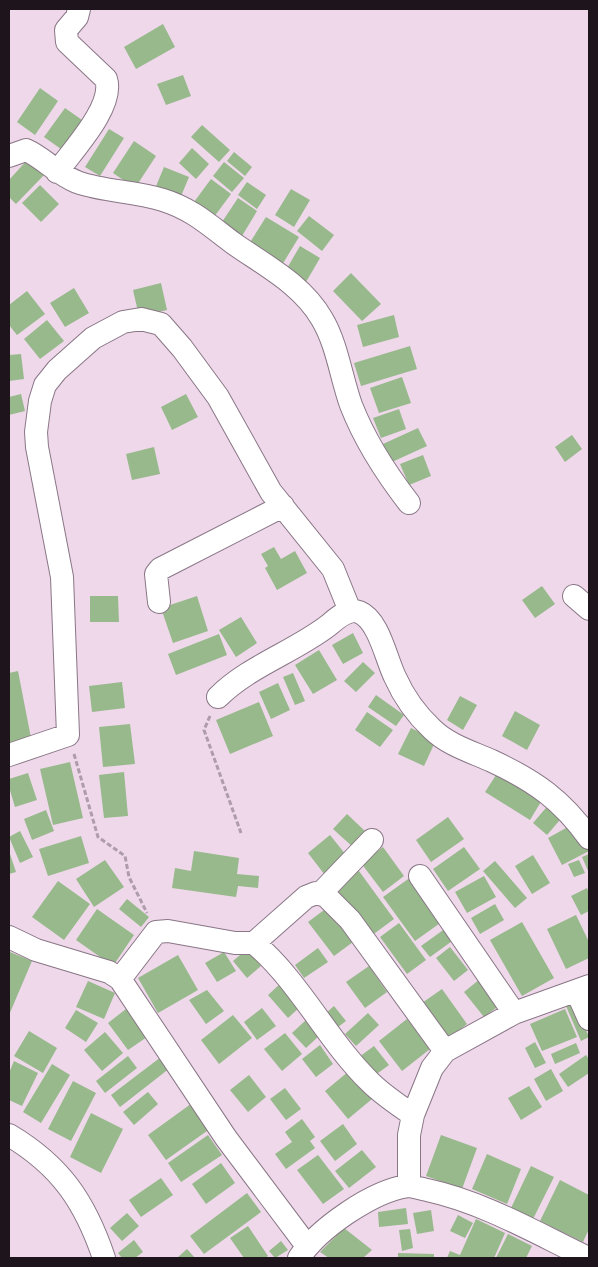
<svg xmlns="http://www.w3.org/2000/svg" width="598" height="1267" font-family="'Alegreya Sans',sans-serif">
<rect width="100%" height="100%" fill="#eed8ea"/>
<path fill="#97b98b" d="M163,24L175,47L136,69L124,47Z
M183,75L191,96L166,105L157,84Z
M40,88L58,101L35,135L17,122Z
M65,108L82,120L61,149L44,137Z
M202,125L230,150L219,162L191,137Z
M109,129L124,138L100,176L85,167Z
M134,141L156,156L135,188L113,173Z
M192,148L209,164L196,179L179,163Z
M234,152L252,167L245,176L227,161Z
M29,158L45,174L16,204L9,197V180Z
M224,162L244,178L232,192L213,176Z
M164,167L189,177L179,201L154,191Z
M211,179L231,194L214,217L194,202Z
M247,182L266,195L257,209L238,195Z
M40,185L59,204L41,222L22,203Z
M291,189L310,200L294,227L275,215Z
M238,198L257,211L242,236L222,222Z
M309,216L334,235L322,251L297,231Z
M266,217L299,237L282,265L249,244Z
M300,246L320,258L306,282L286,270Z
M351,273L381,304L362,321L333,291Z
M161,283L167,310L139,316L133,290Z
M74,288L89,313L65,327L50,303Z
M27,291L45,314L17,335L9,325V305Z
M394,315L399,337L363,347L357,325Z
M47,320L64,341L40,359L24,339Z
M410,346L417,369L361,386L354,363Z
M21,354L24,379L9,381V355Z
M402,377L411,403L379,413L370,388Z
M21,394L25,411L9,415V397Z
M186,394L198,417L172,430L161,407Z
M399,409L406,429L381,438L373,418Z
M418,428L427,446L392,462L383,444Z
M572,435L582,449L565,462L555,447Z
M154,447L160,474L132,480L126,454Z
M423,455L431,476L409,485L400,464Z
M274,547L281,559L295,551L307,573L277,590L265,568L268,566L261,554Z
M542,586L555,604L535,618L522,600Z
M90,596H118L119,622H90Z
M197,596L208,631L173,643L161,608Z
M241,617L257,643L236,657L219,630Z
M353,633L363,653L343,664L332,645Z
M219,634L227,655L176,675L168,654Z
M319,650L337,680L313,694L295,665Z
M363,662L375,673L356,692L344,681Z
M18,671L31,738L12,742L13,747L9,748V673Z
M293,673L305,701L295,705L283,677Z
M122,682L125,708L92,712L89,686Z
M278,683L290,710L271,719L259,692Z
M376,695L404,715L396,726L368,707Z
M460,696L477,705L463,730L447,720Z
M259,702L273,736L230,754L216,720Z
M515,711L540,725L527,750L502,736Z
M367,712L393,730L380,747L355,730Z
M130,724L135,764L103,767L99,727Z
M411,728L436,740L424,766L398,754Z
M70,762L83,818L53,825L40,769Z
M124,772L128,816L104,818L99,775Z
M498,772L542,800L530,820L485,792Z
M28,773L37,800L15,807L9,787V779Z
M551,802L565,814L547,835L533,823Z
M46,810L54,831L32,840L24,819Z
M347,814L367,833L354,848L333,829Z
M448,817L464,839L431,862L416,840Z
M575,823L589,851L562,865L548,838Z
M20,831L33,857L20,863L9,837Z
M330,835L350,860L328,879L308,853Z
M81,836L89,863L48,876L39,849Z
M383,847L404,876L383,892L361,863Z
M464,847L480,869L448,891L433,869Z
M9,851L16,872L9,874Z
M194,851L239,858L237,874L259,876L258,888L238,886L236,897L172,888L175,868L191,871Z
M589,854V873L582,857Z
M533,855L550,883L532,894L515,866Z
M105,860L124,887L94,907L76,879Z
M579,860L585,873L574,877L568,864Z
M495,861L527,898L515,908L483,871Z
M356,867L394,919L371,936L333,884Z
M484,876L496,897L467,913L455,892Z
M411,877L443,921L415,941L383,897Z
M58,881L90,904L64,940L32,917Z
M587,888L589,893V911L581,915L571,896Z
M127,899L149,917L141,927L119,909Z
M495,904L504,920L480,934L471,918Z
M328,907L353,942L334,956L308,922Z
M97,909L134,935L113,966L76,940Z
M576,915L589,942V958L566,969L547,929Z
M522,922L554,978L522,996L490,940Z
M399,923L426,960L407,974L380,937Z
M446,928L455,939L430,957L421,946Z
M450,947L468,970L454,981L436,958Z
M318,948L328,962L304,978L295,965Z
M247,949L261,966L247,978L233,961Z
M10,952L32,961L9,1015V954Z
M224,952L236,971L217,982L205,963Z
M178,955L198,990L158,1013L138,978Z
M369,966L387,992L365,1008L346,982Z
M480,979L500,1005L484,1017L464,992Z
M88,981L115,993L104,1019L76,1007Z
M281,983L301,1006L288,1018L268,995Z
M442,989L467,1024L448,1039L422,1003Z
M207,990L224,1011L206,1024L189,1000Z
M574,1003L589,1037L581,1041L566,1006Z
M334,1006L346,1021L338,1027L326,1013Z
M262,1008L276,1026L257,1040L244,1022Z
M126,1009L147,1037L128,1050L108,1023Z
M565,1009L577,1037L542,1051L530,1024Z
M76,1010L98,1023L86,1042L65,1028Z
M368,1013L379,1025L356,1046L345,1034Z
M233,1015L252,1038L219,1064L201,1040Z
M407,1019L430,1049L402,1071L379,1041Z
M306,1020L320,1035L306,1048L292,1033Z
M29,1031L57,1048L43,1073L14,1056Z
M105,1032L123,1053L102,1071L84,1050Z
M285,1033L302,1054L282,1071L264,1049Z
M535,1042L546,1063L535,1068L525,1048Z
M576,1043L580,1053L555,1064L551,1054Z
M320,1045L333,1064L316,1077L302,1059Z
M374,1046L389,1065L374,1076L359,1057Z
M586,1055L589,1059V1073L568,1087L559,1074Z
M128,1056L137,1068L105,1093L96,1081Z
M161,1057L170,1068L120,1107L111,1095Z
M14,1061L38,1073L22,1106L9,1100V1073Z
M52,1064L70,1075L41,1123L23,1112Z
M551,1069L563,1091L546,1101L534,1079Z
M349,1071L372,1099L348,1119L325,1091Z
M249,1075L266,1097L248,1112L230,1090Z
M73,1081L96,1093L71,1141L48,1129Z
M529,1086L542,1107L521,1120L508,1098Z
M285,1088L301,1109L286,1120L270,1099Z
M148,1092L158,1104L134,1125L123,1112Z
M195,1101L214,1126L166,1160L148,1135Z
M91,1113L123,1129L101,1173L70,1157Z
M302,1119L315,1137L310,1141L315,1148L286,1169L275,1154L292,1142L285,1132Z
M343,1124L357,1144L335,1161L320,1141Z
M208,1135L222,1155L181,1182L168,1163Z
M441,1135L477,1148L462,1189L426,1176Z
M362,1150L376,1167L349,1188L335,1171Z
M487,1154L521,1169L507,1204L472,1189Z
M318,1155L344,1189L323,1204L297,1170Z
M221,1163L235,1183L206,1204L192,1184Z
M531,1166L554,1177L533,1219L511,1208Z
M161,1178L173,1195L141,1217L129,1200Z
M560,1180L589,1195V1229L583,1242L540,1221Z
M247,1193L261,1212L204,1254L190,1236Z
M406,1208L408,1224L379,1227L378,1212Z
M431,1210L434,1231L417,1234L413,1213Z
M127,1213L139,1226L122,1241L110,1228Z
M458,1215L473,1223L465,1238L450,1231Z
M476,1219L505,1233L494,1258H447L450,1251L460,1255Z
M248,1226L268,1256L265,1258H244L230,1238Z
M344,1228L372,1250L363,1258H329L320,1252Z
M410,1229L413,1248L402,1251L399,1230Z
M508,1234L532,1246L526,1258H496Z
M134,1240L143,1252L135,1258H122L118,1253Z
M281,1241L288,1250L275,1258L269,1251Z
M187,1249L195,1258H177Z
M398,1253L434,1254V1258H398Z"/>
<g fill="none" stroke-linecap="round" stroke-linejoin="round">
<defs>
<path id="minor" d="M9,156L26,150C44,158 57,174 77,182C105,192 135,191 163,200C192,209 209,225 233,243C264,265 302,284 322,319C337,344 341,377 351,405C365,441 385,472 409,503
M57,172C72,151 115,106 106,79L67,42L66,30L77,17L79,9
M574,596L589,609
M159,602L156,574L160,569L283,506
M218,697C249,666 294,652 329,625C337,618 348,608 359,612C379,620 386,659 395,677C403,695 417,715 432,729C448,745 472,752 492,761C535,781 562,800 589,838
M9,755L68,735L62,577L37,447L36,432L40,401L45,385L57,370L93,338L123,322L141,319L161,324L182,348L218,397L271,492L333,569L350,611
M420,876L514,1013
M321,893L372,840
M9,937L36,950L109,972L120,979L226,1138L307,1246
M254,943L306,897L316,893L326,896L350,920L445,1051
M120,979L156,932L168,931L235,943H254C300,982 327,1040 370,1082C383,1095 398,1105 413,1115
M577,992L589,1019
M9,1135C61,1166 85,1202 104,1258
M409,1186V1135L413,1115L432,1068L445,1051L514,1013L589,986
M299,1258C318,1229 372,1191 408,1186C413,1186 421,1189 427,1190C483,1202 536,1233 588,1258"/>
</defs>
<use href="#minor" stroke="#897686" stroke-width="24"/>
<path stroke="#ae9cab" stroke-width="3" stroke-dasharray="5 2.5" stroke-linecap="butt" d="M210,716L204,730L241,833
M74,754L98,837L125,856L129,877L147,913"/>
<use href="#minor" stroke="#fff" stroke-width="22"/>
</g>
<rect width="598" height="1267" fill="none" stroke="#1d151b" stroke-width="20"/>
</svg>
